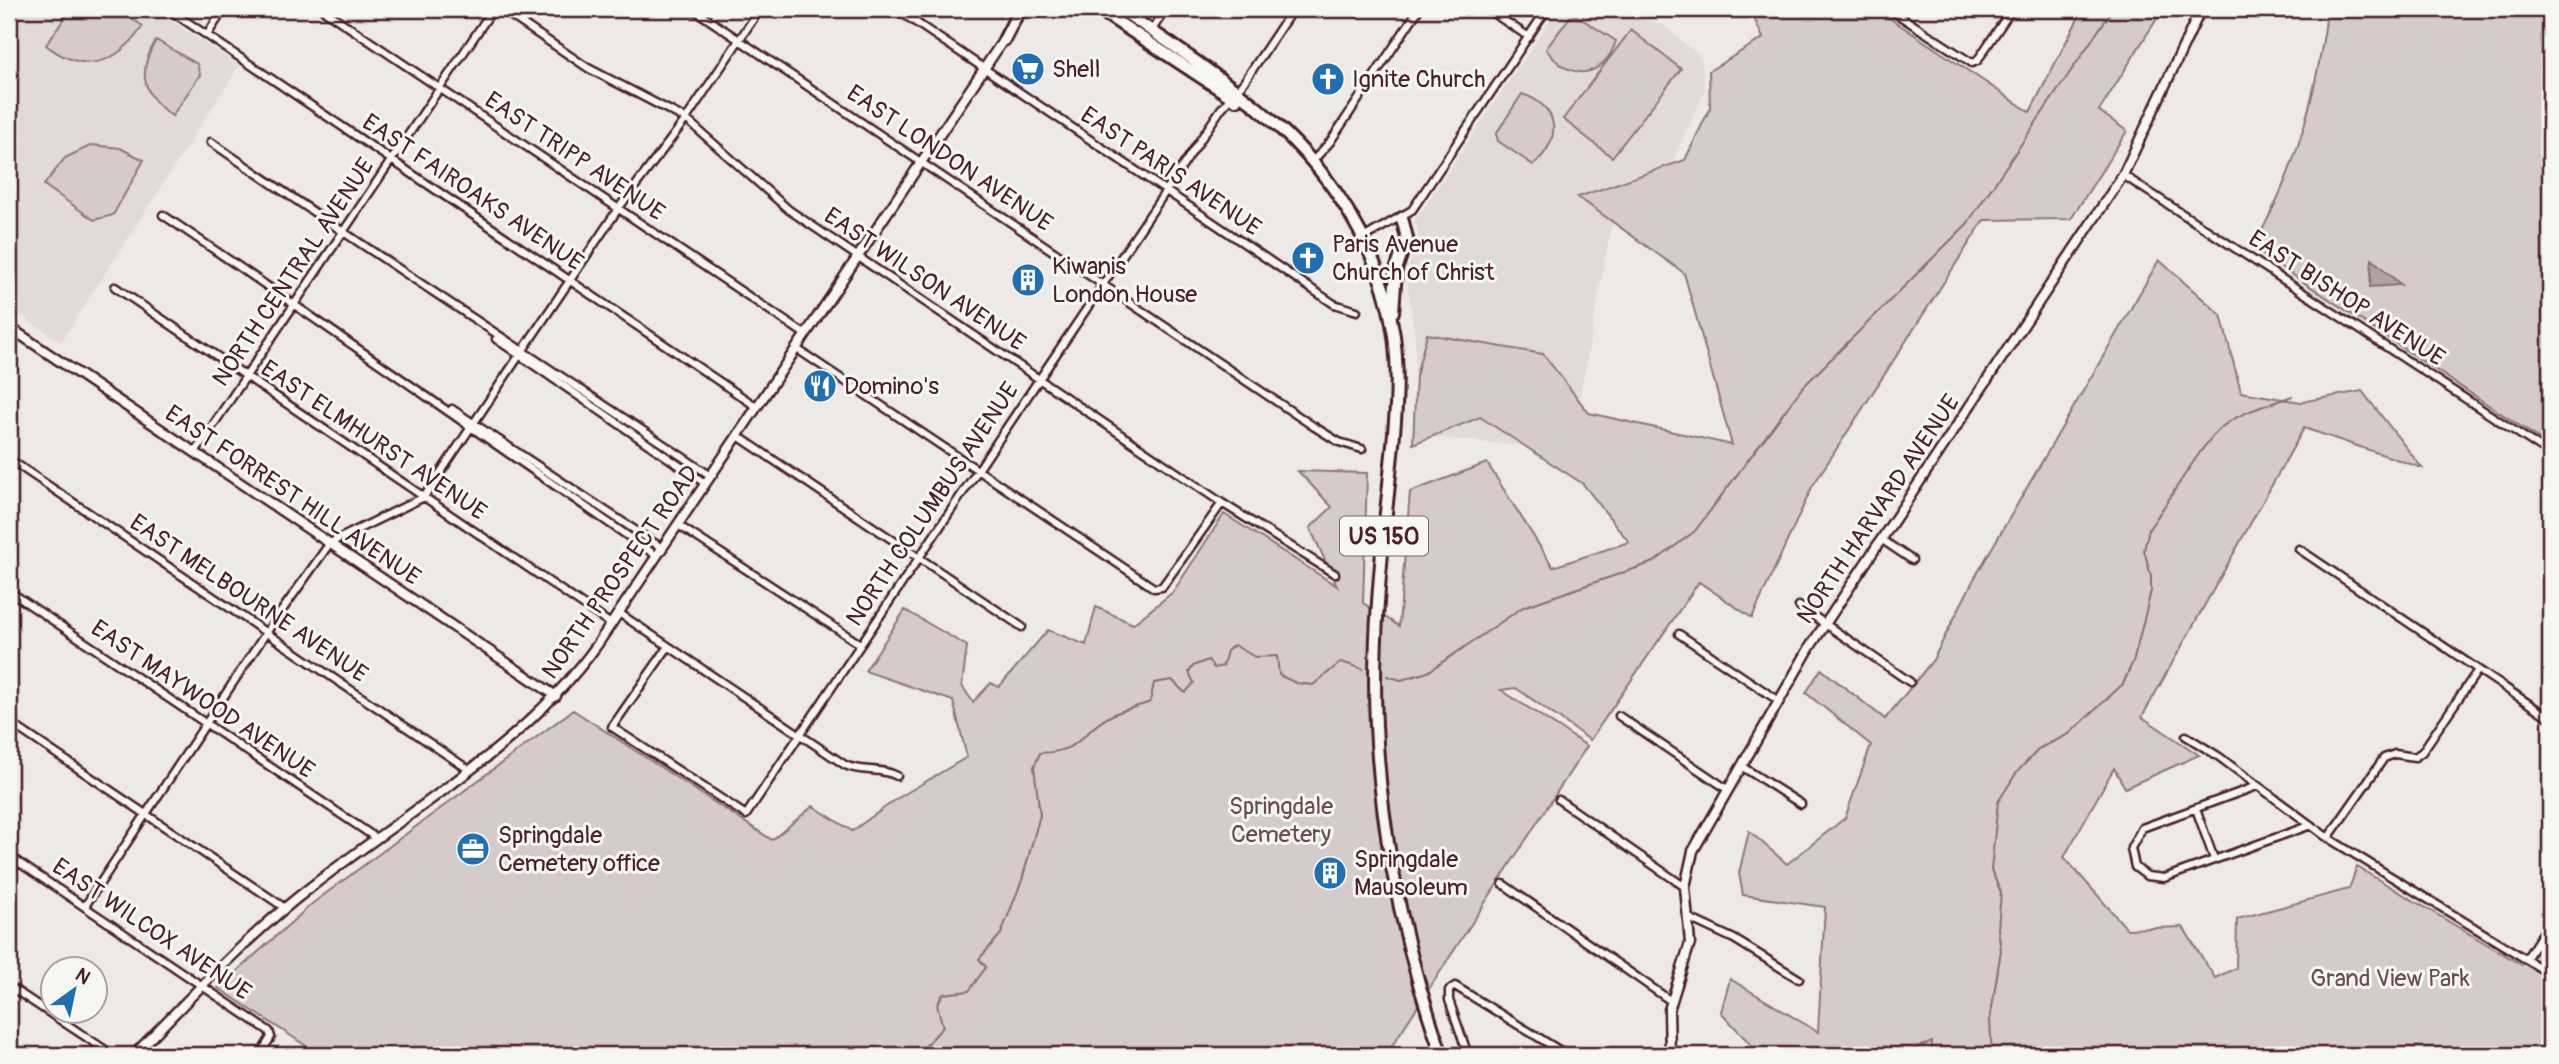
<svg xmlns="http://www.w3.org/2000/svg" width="2559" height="1064" font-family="Pangolin,sans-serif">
<rect width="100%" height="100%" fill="#ece9e6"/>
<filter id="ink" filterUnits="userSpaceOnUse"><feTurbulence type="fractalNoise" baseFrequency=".0143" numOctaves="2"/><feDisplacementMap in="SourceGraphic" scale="14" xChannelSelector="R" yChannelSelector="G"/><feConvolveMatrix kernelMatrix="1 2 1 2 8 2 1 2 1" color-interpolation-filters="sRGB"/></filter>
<g filter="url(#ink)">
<path fill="#e0dad8" d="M9,9H154L239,66L61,342L9,307Z
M1558,9H1586L1602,20L1632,16L1663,25L1701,57L1705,91L1666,176L1627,189L1611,227L1570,450L1417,436L1415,337L1406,275L1419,235L1415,221Z"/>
<path fill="#d4cbca" stroke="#8f757a" stroke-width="2" d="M71,9H116L143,26C117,65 84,75 46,45Z
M1750,9H1876L2030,112L2083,9H2163L2099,111L2127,131L2071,219L1984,220L1812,487L1752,618L1699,582L1590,740L1516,688L1501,690L1587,746L1386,1055H320L218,988L313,903L573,710L772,840L813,806L852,831L898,798L967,757L953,701L865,671L905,610L967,646L962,686L973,702L991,683L999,687L1048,630L1086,645L1096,607L1133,624L1173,592L1224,514L1337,586L1310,528L1332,507L1298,471L1367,473L1363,603L1399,626L1410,492L1487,463L1553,567L1629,542L1583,484L1480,417L1413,444L1416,376L1427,334L1543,354L1589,413L1732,445L1684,273L1578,197L1685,160L1710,108L1709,71L1763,38Z
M2326,9H2550V446L2252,248C2289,186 2310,118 2322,46C2324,34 2327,21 2326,9Z
M1577,16L1616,41C1603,80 1569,82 1546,49L1570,17Z
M1631,30L1681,69L1612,157L1563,119Z
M156,40L197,64L200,75L172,116C142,95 137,72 156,40Z
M1522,94C1560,106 1563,140 1533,165L1498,141L1496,134Z
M92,145L120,148L144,160L113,215L94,220L44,185L65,158Z
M2159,260L2221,315L2241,392L2301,402L2362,391L2422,468L2304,428L2142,717L2199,755L2125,788L2114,768L2064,857L2127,929L2183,927L2215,978L2236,968L2237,919L2349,889L2357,867L2522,965L2550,939V1055H1931L1932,1042L1900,1055H1760L1721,1012L1730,979L1818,1032L1825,907L1743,895L1739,873L1749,831L1787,864L1845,818L1871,745L1806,693L1821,669L1885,719L1933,660L1974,579Z"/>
<path fill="#b1a2a3" stroke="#886e73" stroke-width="2" d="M2372,259L2401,285L2370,287Z"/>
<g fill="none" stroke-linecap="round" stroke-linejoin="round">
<path stroke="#886e73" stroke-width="2" d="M1387,676L1401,680L1428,672L1523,607L1654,562L1695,531L1802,388L1967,224L2113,9
M917,1055L943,1027L937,1005L943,994L969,991L986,967L979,959L1001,934L1022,880L1040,815L1034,767L1040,753C1084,752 1080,731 1112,715C1124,709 1138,707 1150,702L1154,683L1172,680L1185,693L1194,683L1189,672L1193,666L1208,660L1214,668L1223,666L1227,651L1234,645L1255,657L1277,656L1279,675L1296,683L1313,685L1341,662L1363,669
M1992,1055L1990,1020L2001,950L1998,929L2001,892L1991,870L1998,802L2017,772L2040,748L2069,734L2123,684L2134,659L2151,591V576L2144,550L2149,529C2167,504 2202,443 2222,427C2241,411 2270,405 2292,396"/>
<defs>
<path id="street" d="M168,9L757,407
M322,9L806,335
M501,9L588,68L686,119L789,210L1222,503L1335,574
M693,9L1313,426L1339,442L1362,449
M896,9L1334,304L1357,311
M1487,9L1529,37
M1889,9L1972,63L1977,61L2012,9
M1151,31L1166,9
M207,35L224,9
M211,142C376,256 544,364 711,476
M1312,162L1330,142L1419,9
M2123,175L2550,454
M163,215C329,327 492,443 657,556
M1363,238L1412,210L1547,9
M115,287L611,624
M496,339L706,484
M797,349L1154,588L1162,587L1222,503
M452,409L662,548
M738,436L1022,627
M195,452L493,9
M9,459L468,769
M678,525L860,644
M1881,539L1912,560
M2299,549L2550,718
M9,591L376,838
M1799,606L1910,682
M619,613L845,765C862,773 880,767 897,776
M1679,634L1779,701
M668,647L612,727L746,815L1221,109L1244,82L1293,9
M1619,716L1727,789
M9,722L285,908
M2186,736L2218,756L2328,838L2550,974
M1741,766L1801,804
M2257,786L2142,828L2131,848L2135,867L2147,876L2164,878L2311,825
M1559,800L1685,887
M2196,809L2214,859
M2328,838L2384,758L2395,754L2415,757L2422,752L2478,670
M9,856L269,1031L271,1037L260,1055
M9,874L17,861
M1503,884L1671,1001
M85,906L266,633L330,543L424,497L618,209L686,119L760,9
M1689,918L1734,939L1799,979
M2526,959L2550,922
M9,986L113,1055
M1468,1055L1449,1000V990L1455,986L1567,1055"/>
<path id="secondary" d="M9,327L556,696
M134,1055C191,997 246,937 311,887C408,811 524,747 597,645L1006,36
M1670,1055L1669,1010L1690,943L1685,887L1693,851L1810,647L2123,175L2201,9"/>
<path id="highway" d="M1098,9L1236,100
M1120,9C1198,63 1289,118 1341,200C1368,241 1387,287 1394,336C1401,388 1393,441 1388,494C1381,556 1375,618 1375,681C1375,806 1400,938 1442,1055
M1004,40L1020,9
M1393,312L1396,270L1407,238L1402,218"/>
</defs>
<use href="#street" stroke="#4a1f2b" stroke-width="11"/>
<use href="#secondary" stroke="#4a1f2b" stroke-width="13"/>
<use href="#highway" stroke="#4a1f2b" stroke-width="16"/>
<use href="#street" stroke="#f6f6f2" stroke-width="6"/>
<use href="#secondary" stroke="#f6f6f2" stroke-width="8"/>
<use href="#highway" stroke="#f6f6f2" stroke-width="10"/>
</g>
</g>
<defs>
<symbol id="supermarket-disc" viewBox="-11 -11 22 22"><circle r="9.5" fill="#1f6fb2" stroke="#f6f6f2"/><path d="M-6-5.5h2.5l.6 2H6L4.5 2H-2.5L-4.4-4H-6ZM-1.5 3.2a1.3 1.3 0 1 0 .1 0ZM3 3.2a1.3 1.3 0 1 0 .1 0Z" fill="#fff"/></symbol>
<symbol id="church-disc" viewBox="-11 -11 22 22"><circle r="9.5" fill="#1f6fb2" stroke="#f6f6f2"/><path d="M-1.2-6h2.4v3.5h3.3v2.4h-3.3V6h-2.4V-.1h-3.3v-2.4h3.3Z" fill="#fff"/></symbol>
<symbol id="building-disc" viewBox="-11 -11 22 22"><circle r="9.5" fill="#1f6fb2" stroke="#f6f6f2"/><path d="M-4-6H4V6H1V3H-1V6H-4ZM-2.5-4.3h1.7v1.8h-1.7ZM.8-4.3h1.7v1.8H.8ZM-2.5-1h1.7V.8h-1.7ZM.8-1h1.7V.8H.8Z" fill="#fff"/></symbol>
<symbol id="restaurant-disc" viewBox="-11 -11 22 22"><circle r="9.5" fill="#1f6fb2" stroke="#f6f6f2"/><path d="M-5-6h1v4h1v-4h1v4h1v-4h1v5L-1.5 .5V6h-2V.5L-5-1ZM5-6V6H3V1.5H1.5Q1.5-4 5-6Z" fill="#fff"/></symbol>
<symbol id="office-disc" viewBox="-11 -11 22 22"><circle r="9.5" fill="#1f6fb2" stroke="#f6f6f2"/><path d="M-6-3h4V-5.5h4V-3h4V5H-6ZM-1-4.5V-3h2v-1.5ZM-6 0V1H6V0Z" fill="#fff"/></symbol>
</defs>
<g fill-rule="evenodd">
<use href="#supermarket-disc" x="1009" y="50" width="38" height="38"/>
<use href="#church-disc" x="1309" y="60" width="38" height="38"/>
<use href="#church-disc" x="1289" y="239" width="38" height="38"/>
<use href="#building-disc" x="1009" y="261" width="38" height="38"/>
<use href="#restaurant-disc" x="801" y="367" width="38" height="38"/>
<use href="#office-disc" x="454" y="830" width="38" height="38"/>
<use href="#building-disc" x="1311" y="854" width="38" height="38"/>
</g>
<g text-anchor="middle" stroke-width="6" stroke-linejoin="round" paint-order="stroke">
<rect fill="#f6f6f2" stroke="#7e6067" stroke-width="2" x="1340" y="516.5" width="88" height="39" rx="5"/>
<g font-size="23" font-weight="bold" fill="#4a1f2b">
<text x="1384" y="544">US 150</text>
</g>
<g font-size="24" fill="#4a1f2b" stroke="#f6f6f2" text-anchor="start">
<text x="1052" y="77">Shell</text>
<text x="1352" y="87">Ignite Church</text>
<text x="1332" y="252">Paris Avenue<tspan x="1332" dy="28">Church of Christ</tspan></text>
<text x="1052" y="274">Kiwanis<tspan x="1052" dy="28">London House</tspan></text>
<text x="844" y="394">Domino's</text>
<text x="498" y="843">Springdale<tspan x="498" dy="28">Cemetery office</tspan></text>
<text x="1354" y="867">Springdale<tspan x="1354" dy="28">Mausoleum</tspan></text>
</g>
<g font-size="24" fill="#4a1f2b" stroke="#f6f6f2">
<text transform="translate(575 156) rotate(34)" y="8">EAST TRIPP AVENUE</text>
<text transform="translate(950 158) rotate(34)" y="8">EAST LONDON AVENUE</text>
<text transform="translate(1171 171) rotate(34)" y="8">EAST PARIS AVENUE</text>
<text transform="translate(473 192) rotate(34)" y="8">EAST FAIROAKS AVENUE</text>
<text transform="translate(293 272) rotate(-56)" y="8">NORTH CENTRAL AVENUE</text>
<text transform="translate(925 279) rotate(34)" y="8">EAST WILSON AVENUE</text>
<text transform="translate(2347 298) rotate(33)" y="8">EAST BISHOP AVENUE</text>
<text transform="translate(374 440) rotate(34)" y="8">EAST ELMHURST AVENUE</text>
<text transform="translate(293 495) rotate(34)" y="8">EAST FORREST HILL AVENUE</text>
<text transform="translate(932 504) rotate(-56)" y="8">NORTH COLUMBUS AVENUE</text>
<text transform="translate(1878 509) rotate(-56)" y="8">NORTH HARVARD AVENUE</text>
<text transform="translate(620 572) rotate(-55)" y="8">NORTH PROSPECT ROAD</text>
<text transform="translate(249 598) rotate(34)" y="8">EAST MELBOURNE AVENUE</text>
<text transform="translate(203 699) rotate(34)" y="8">EAST MAYWOOD AVENUE</text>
<text transform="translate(152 929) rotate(34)" y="8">EAST WILCOX AVENUE</text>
</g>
<g font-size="24" fill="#6c4a53" stroke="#f6f6f2">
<text x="1281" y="814">Springdale<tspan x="1281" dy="28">Cemetery</tspan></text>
<text x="2390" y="986">Grand View Park</text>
</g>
</g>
<rect width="2559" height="1064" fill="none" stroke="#f6f6f2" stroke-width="35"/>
<rect x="18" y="18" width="2524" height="1029" fill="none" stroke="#4a1f2b" stroke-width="2.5" filter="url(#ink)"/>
<g transform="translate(74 990) rotate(33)"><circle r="33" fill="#f6f6f2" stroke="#b1a0a2" stroke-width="2"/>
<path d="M0-5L12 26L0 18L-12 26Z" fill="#1f6fb2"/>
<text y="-10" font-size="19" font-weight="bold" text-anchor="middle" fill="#4a1f2b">N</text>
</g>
</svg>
